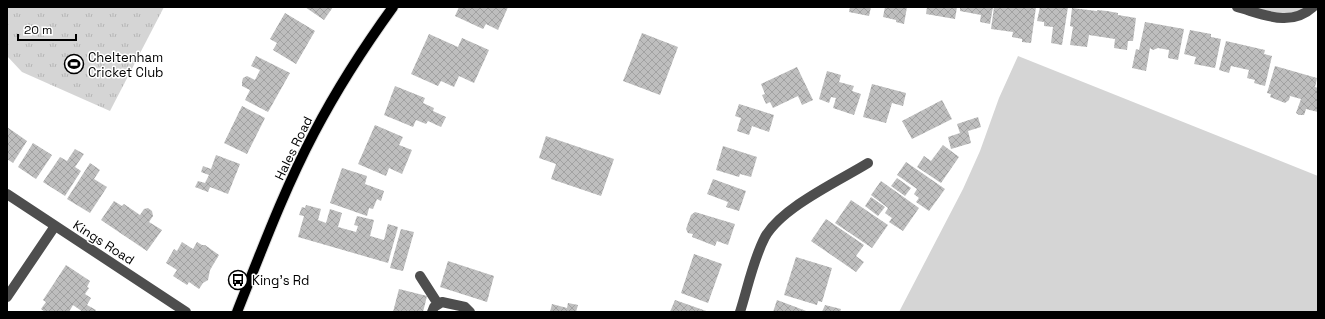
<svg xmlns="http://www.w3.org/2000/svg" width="1325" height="319" font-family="'Space Grotesk',sans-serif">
<defs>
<pattern id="park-tufts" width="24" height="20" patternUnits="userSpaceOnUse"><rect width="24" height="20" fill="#d5d5d5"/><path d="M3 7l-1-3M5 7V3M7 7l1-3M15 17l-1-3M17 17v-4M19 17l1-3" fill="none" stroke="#b5b5b5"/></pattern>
<pattern id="building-cross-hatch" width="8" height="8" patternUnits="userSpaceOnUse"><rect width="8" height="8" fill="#bebebe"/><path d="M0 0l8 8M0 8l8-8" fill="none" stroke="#a2a2a2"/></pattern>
</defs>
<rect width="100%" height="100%" fill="#fff"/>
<path fill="#d5d5d5" d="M1237,7H1313L1298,17Z
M1018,56L1318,176V312H899L963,189L980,151L999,98Z"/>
<path fill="url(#park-tufts)" d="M7,7H164L110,111L22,72L7,56Z"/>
<path fill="url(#building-cross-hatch)" d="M305,7H333L324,20Z
M459,7H508L498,30L486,24L483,29L455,16Z
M850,7H871L869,16L849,12Z
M885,7H907L904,24L896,22V20L883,17Z
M927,7H957L955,19L926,14Z
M960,7H993L990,24L980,22L981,15L960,11Z
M994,7H1036L1031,43L1022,42V39L1012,37L1013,32L991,29Z
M1040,7H1068L1062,45L1051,43L1053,27L1044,26V22L1037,21Z
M1072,8L1097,11V10L1107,11L1118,13V15L1136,18L1133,41H1128L1127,50L1114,48L1115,39L1089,35L1087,47L1070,45L1073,27L1070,26Z
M285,13L315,31L296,64L273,50L277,43L270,39Z
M1145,22L1184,29L1178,60L1168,58L1169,50L1158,48L1153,50L1150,48L1146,71L1132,68L1136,49L1139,50Z
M1190,30L1211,34V37L1221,39L1215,68L1194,64L1196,57L1184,54Z
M642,33L678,47L660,95L623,81Z
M429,34L458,47L462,38L489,50L474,83L459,76L454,87L441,81L438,86L411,74Z
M1226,41L1265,50L1264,54L1272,56L1265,86L1254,83L1255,80L1247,78L1249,70L1231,66L1229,73L1219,70Z
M256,56L290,73L268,112L245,100L250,90L242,86V82L243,78L247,76L255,80L260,70L251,66Z
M1275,66L1317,78L1315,87L1318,88V112L1306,109L1304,115H1299L1296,113L1301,99L1290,96L1289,100L1285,103L1270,97L1271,94L1267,93Z
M797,67L813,100L802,105L798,96L773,108L770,102L766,104L762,95L765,94L761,84Z
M827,71L841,75L839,82L854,86L852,91L861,94L854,115L833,108L836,98L831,97L829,103L819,99Z
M872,84L906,93L903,106L892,103L886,123L863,117Z
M395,86L425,98L423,103L434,108L433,111L446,117L441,127L428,121L426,124L416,120L413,127L384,115Z
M942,100L952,119L912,139L902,121Z
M739,104L774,115L769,132L752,126L749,135L737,131L741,118L735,116Z
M242,106L265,118L247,154L224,143Z
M978,117L981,127L968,131L971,143L951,149L948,137L960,133L957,124Z
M375,125L403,137L399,145L412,150L402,174L389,168L386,176L358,164Z
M7,127L27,141L13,163L7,159Z
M546,136L614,159L601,196L551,179L556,164L539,158Z
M33,143L52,155L36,179L18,167Z
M943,145L959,157L941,183L917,167L924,156L931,161Z
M723,146L757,157L751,177L740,174L739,177L716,170Z
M75,149L84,154L75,167L81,171L65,196L43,182L60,157L67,161Z
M216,155L240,164L228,194L210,187L208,192L195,187L198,181L205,183L209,175L201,172L203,166L211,169Z
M906,162L945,189L929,211L916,202L919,198L914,194L917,189L897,175Z
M90,163L100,170L94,179L107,187L90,213L67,199Z
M342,168L367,176L365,184L384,191L381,201L377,199L373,209L369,208L367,216L330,203Z
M897,178L911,188L905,196L891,186Z
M713,179L746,191L739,211L726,207L728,202L707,194Z
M881,181L919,208L903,231L889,222L892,218L885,213L888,208L871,195Z
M871,197L885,207L878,216L865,206Z
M851,200L888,225L872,248L835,223Z
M114,201L122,206L124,204L140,215L144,209L148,208L152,211L153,216L149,222L162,230L147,251L101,220Z
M306,205L321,209L318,220L326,223L330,209L342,213L338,227L356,232L358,226L354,225L357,216L374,220L370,236L384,240L388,224L398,227L388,263L298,237L304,216L299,215L302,207L305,208Z
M695,212L735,224L728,245L717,241L715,246L692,237L693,234L688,233L686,229L691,215Z
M826,219L864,245L856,256L864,262L856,272L811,241Z
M401,229L414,232L403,271L390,268Z
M182,242L193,249L197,242L202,245H205L219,255L210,270L208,280L203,283L199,289L189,282L187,285L173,276L177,270L166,263L174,249L177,251Z
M694,254L722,264L708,303L681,293Z
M796,257L832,268L822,302L818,301L817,305L784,295Z
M448,261L494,276L487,302L440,287Z
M66,265L90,281L87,287L89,288L85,294L91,298L87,305L96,310L95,312H83L73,305L69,312H45L41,309L46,302L43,300Z
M399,289L427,296L423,312H393Z
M675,300L709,312H670Z
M777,300L809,312H773Z
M568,303L578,305L576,312H550L552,304L567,308Z
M825,305L841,309L840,312H822Z"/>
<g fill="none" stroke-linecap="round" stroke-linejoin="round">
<defs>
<path id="major" d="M237,312C261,252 284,190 314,133C337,89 364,47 393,7"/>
</defs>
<use href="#major" stroke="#dbdbdb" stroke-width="12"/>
<path stroke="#4e4e4e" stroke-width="10" d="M1237,7C1263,14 1290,28 1313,7
M7,194L186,312
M420,276L438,304
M7,297L55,226
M432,312L434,307L442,302L465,307L470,312
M740,312C748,287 753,260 765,237C782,207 839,181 868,163"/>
<use href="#major" stroke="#000" stroke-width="10"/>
</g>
<defs>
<symbol id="stadium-ring" viewBox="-11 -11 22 22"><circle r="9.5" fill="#fff" stroke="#000" stroke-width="1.5"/><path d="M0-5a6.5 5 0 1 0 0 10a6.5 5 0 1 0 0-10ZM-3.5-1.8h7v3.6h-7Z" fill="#000"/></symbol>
<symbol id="bus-ring" viewBox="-11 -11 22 22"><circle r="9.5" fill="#fff" stroke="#000" stroke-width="1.5"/><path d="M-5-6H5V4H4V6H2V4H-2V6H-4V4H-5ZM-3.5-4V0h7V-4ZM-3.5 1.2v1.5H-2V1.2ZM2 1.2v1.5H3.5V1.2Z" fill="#000"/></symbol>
</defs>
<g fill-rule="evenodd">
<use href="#stadium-ring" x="63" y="53" width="22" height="22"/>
<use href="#bus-ring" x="227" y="269" width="22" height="22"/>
</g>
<g text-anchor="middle" stroke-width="3" stroke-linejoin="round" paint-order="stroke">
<g font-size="13" fill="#000" stroke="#fff" text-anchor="start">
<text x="88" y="62">Cheltenham<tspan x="88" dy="15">Cricket Club</tspan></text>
<text x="252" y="285">King's Rd</text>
</g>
<g font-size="13" fill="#000" stroke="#fff">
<text transform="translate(293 148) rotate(-64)" y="5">Hales Road</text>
<text transform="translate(104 242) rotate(33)" y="5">Kings Road</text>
</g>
</g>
<rect width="1325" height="319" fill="none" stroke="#000000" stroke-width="16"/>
<path d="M18 34v6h58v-6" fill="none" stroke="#000000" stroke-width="2"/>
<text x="24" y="34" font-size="12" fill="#000000" stroke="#ffffff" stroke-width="3" paint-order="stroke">20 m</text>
</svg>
